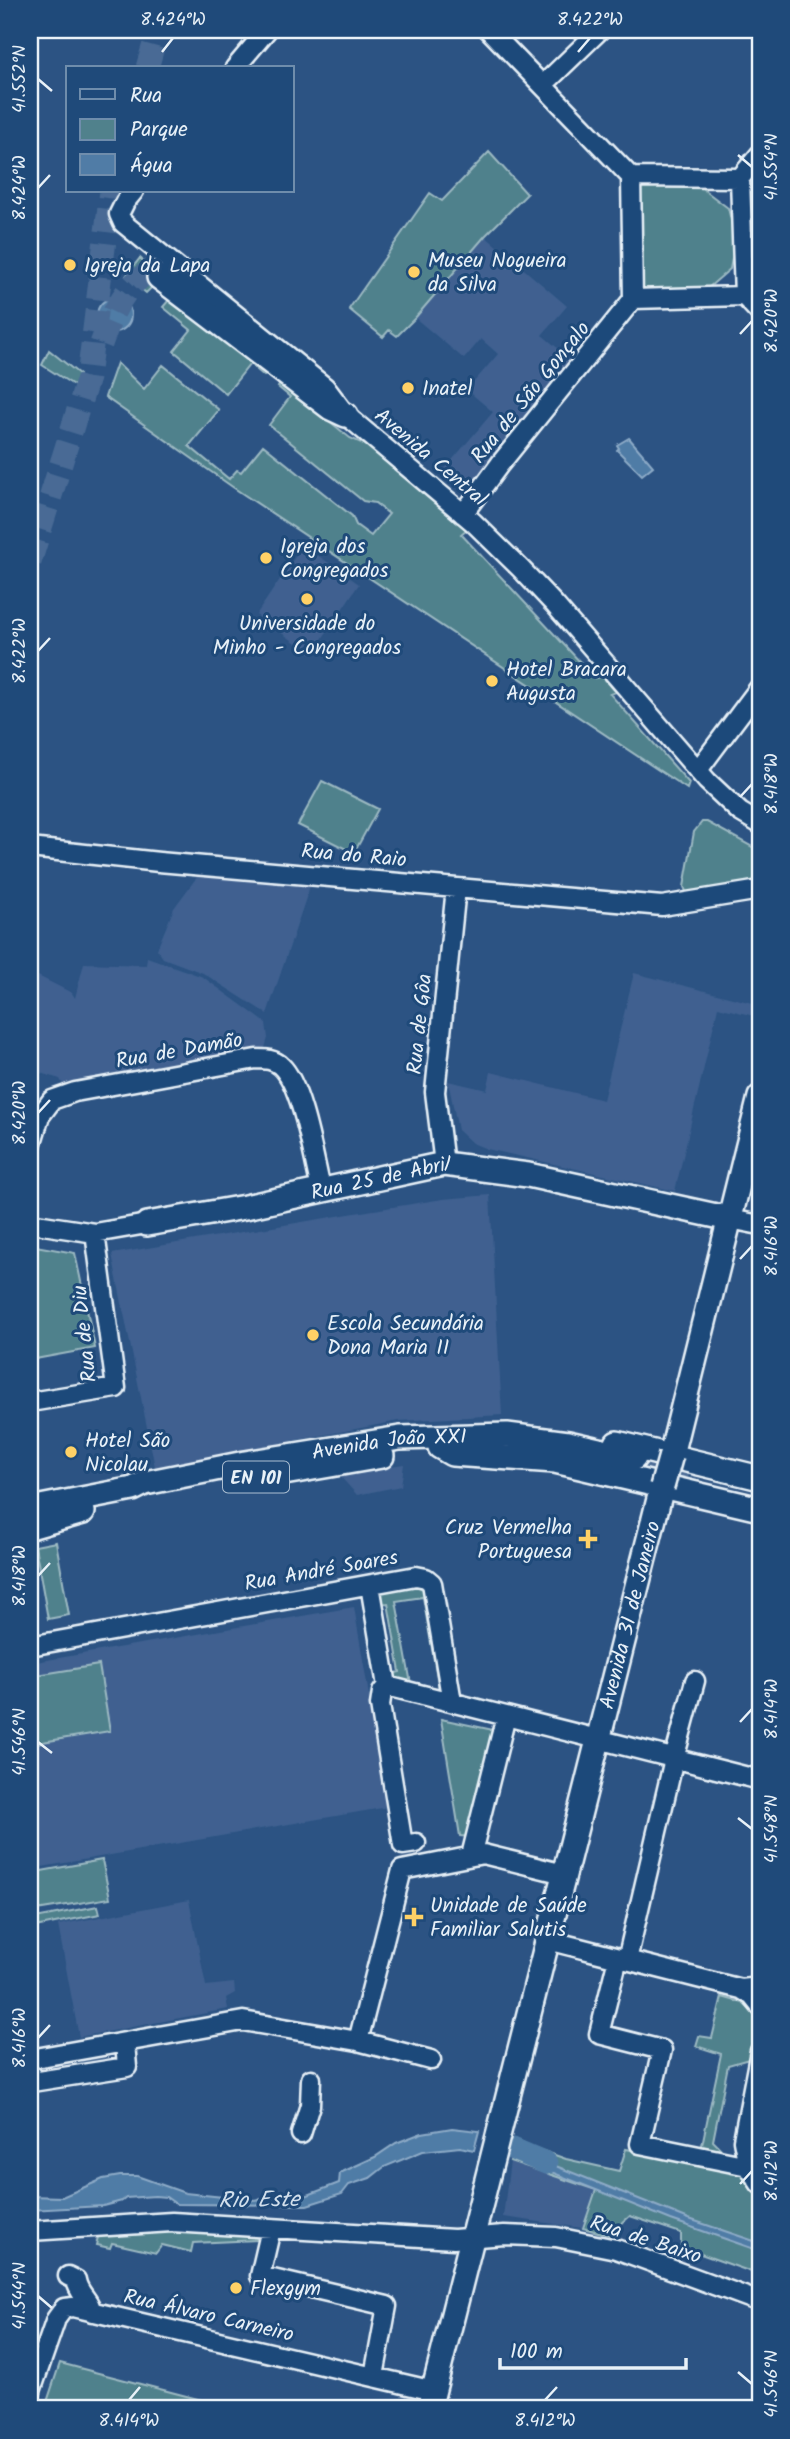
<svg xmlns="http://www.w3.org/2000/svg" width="790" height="2439" font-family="Kalam,sans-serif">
<rect width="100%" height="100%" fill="#2c5383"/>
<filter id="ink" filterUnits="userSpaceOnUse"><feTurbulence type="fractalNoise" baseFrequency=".0143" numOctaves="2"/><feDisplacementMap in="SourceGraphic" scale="14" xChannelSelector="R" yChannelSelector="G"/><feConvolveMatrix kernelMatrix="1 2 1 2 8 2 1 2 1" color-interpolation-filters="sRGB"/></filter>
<g filter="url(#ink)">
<path fill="#3f6190" d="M485,236L567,306L542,335L577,364L467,493L442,472L493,412L467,390L498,354L481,339L464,359L415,318Z
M303,545L359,584L312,654L256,615Z
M197,877L310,886L267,1014L203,973L163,958L157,949L174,908Z
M147,957L203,977L266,1023L268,1038L264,1051L185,1062L63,1085L60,1079L30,1070V972L72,993L75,998L84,963L146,965Z
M634,973L760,1005L758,1017L718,1007L675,1191L487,1149L472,1143L458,1130L448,1081L487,1090L491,1072L603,1100Z
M490,1195L502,1415L398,1421L155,1467L112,1254L355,1213L443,1199Z
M404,1464L401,1486L357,1495L338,1474Z
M354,1607L388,1807L30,1869V1663Z
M189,1900L206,1986L234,1983L235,1993L226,1998L228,2009L79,2037L58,1925Z
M510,2161L596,2191L583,2228L503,2217Z"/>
<path fill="#50818c" stroke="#9cb9c2" stroke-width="2" d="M489,152L527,194L485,236L415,318L397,336L389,330L383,337L349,309L430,193L442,201Z
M695,183L728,208L733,228L734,249L730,269L701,294L645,295L637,287L636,194L640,188L647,185Z
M140,258L159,275L158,278L300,389L296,394L350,438L366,445L467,529L461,534L595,678L602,676L616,692L610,694L689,783L687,789L234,488L105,397L117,363L144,389L163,365L219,410L189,446L229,479L237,470L241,472L263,445L352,516L356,525L371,536L389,514L375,503L363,501L269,425L290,397L278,387L284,379L277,374L264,376L250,364L226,394L174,351L191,330L163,307L169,300L152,287L146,293L126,276Z
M49,350L79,374L75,386L42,365Z
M322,781L378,809L354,853L298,825Z
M702,822H707L760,851V882L687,894L684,887L694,832Z
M30,1245L75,1253L95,1348L30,1360Z
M56,1542L69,1615L48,1619L35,1546Z
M415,1585L425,1590L444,1694L428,1687L439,1689L423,1597L396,1601L411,1684L420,1683V1687L416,1691L387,1675L400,1672L388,1603L379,1604V1593L384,1590Z
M99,1665L110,1731L30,1744V1676Z
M441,1719L498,1731L471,1837L460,1836Z
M102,1860L110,1898L30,1911V1873Z
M98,1906L100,1914L30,1928V1919Z
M722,1997L743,2003L755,2015L756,2027L749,2059L728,2065L713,2141L723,2151V2155L701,2150L721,2054L696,2046L699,2036L712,2038Z
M515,2141L566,2159L619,2171L626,2149L740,2171L753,2189L760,2196V2275L681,2247V2233L630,2216L609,2235L583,2228L596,2190L510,2161Z
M138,2230L258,2237L257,2240L193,2243L191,2252L162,2245L156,2253L112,2243L110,2248L96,2245L99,2233Z
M60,2363L217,2404L216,2409L45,2408Z"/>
<path fill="#507ca6" stroke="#8dabc7" stroke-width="2" d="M97 315a17 17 0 1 1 34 0a17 17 0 1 1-34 0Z
M629,438L653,466L642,475L617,450L619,448L617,445Z
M452,2128L479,2131L474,2150L460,2147L423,2151L384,2167L370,2178L349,2185L342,2194L307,2205L176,2204L166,2197L155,2196L126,2198L122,2201L103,2206L30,2210V2196L62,2197L103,2179L120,2176H137L185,2193L252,2200L308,2195L339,2183L340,2173L375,2157L396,2143L422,2133Z
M518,2151L689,2219L760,2243V2251L671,2220L516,2158Z"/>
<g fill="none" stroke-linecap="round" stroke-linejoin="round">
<path stroke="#507ca6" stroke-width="23" d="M513,2149L546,2163"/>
<path stroke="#486b95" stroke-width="23" stroke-dasharray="23 11" stroke-linecap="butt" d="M147,68L158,30
M101,344C111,318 122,287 148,273L159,277
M30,562L88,378L111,191
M632,1467L693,1482"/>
<defs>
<path id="minor" d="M489,30L631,177
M235,68L267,30
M543,85L600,30
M631,177L633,299
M631,177L740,178
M740,178L744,296
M740,178L760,154
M134,191L125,202L119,214L123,223L325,387L346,415L473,522L521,569L555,605L707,781L740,812L760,824
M744,296L760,313
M633,299L744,296
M463,514L500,464L633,299
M698,770L760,687
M30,848L159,862L662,906L760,890
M30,1149L40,1116L52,1100L75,1092L256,1059C265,1059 274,1059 281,1066C302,1085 314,1160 321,1189
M444,1164L435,1092L456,888
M730,1219L760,1225
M30,1223L95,1233L147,1224
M30,1402L116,1388L95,1233
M370,1585L387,1686L382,1692L380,1705L403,1845L416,1843
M30,1646L416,1576L426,1578L432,1583L452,1702
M387,1686L760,1780
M471,1856L504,1724
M548,1940L741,1989L760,1987
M618,1958L599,2034L662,2050L640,2144L748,2166
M627,1960L674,1759L695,1681
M741,1989L752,1996L760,2006
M358,2041L402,1870L483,1854L564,1874
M760,2051L743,2140L748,2166L760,2184
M30,2059L243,2021L358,2041L431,2060
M30,2073L32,2082L127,2067L125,2043
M301,2134L310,2105L311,2079
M271,2229L260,2276L387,2306L374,2376
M30,2231L172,2222L454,2239L504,2235L556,2237L616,2249L760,2302
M68,2276L76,2280C78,2294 90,2299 92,2312
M30,2394L56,2319L64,2308L73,2307L434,2391"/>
<g id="major">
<path d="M159,277L331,408L346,415"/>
<path id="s1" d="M147,1224L245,1207L444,1164L528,1175L730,1219"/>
<path d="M617,1443L760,1478"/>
<path d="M440,1447L452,1454L555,1461L760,1509"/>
<path d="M671,1455L760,1097"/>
<path d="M267,1476L382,1456"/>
<path id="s2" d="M30,1509L133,1489L145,1483L245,1463L400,1438L507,1435L568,1443L634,1458"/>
<path d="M30,1527L83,1512"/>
<path id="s3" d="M429,2409L662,1487"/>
</g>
</defs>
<use href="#minor" stroke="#e8f1f8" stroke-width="23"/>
<use href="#major" stroke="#e8f1f8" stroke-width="28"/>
<use href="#minor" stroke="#1f4a7a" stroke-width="18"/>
<use href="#major" stroke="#1f4a7a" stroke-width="23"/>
<defs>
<path id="major-bridge" d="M662,1487L671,1455"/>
</defs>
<use href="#major-bridge" stroke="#e8f1f8" stroke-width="28" stroke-linecap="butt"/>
<use href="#major-bridge" stroke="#1f4a7a" stroke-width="23"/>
</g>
</g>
<path fill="none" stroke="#e8f1f8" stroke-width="2.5" d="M162,52L173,38M578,52L590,38M38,79L52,91M738,155L752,167M38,188L50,175M740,334L752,321M38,651L50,638M740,797L752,784M38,1113L50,1100M740,1259L752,1246M38,1576L50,1563M740,1722L752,1709M38,1742L52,1753M738,1818L752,1829M38,2038L50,2025M740,2184L752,2171M38,2296L52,2308M738,2372L752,2384M129,2400L140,2387M545,2400L557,2387"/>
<g fill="#ffd166" stroke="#1f4a7a" stroke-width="2.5">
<circle cx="70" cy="265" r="7"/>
<circle cx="414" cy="272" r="7"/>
<circle cx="408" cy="388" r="7"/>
<circle cx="266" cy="558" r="7"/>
<circle cx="307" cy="599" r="7"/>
<circle cx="492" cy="681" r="7"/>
<circle cx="313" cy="1335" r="7"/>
<circle cx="71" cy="1452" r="7"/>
<path d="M584.5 1528.5h7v7h7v7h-7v7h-7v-7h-7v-7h7z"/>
<path d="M410.5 1906.5h7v7h7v7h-7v7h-7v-7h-7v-7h7z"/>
<circle cx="236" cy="2288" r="7"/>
</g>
<g text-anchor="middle" stroke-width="6" stroke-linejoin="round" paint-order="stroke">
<rect fill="#1f4a7a" stroke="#acbfd2" stroke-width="2" x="223" y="1461.5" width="66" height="31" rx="5"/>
<g font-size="19" font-weight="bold" fill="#e8f1f8">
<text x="256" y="1484">EN 101</text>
</g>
<g font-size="21" fill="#e8f1f8" stroke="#1f4a7a" text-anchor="start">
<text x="428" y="267">Museu Nogueira<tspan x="428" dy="24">da Silva</tspan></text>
<text x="84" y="272">Igreja da Lapa</text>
<text x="422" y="395">Inatel</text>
<text x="280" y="553">Igreja dos<tspan x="280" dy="24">Congregados</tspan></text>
<text x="307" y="630" text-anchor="middle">Universidade do<tspan x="307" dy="24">Minho - Congregados</tspan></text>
<text x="506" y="676">Hotel Bracara<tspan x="506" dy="24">Augusta</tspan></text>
<text x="327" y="1330">Escola Secundária<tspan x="327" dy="24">Dona Maria II</tspan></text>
<text x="85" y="1447">Hotel São<tspan x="85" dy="24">Nicolau</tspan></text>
<text x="572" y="1534" text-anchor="end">Cruz Vermelha<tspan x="572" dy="24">Portuguesa</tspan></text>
<text x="430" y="1912">Unidade de Saúde<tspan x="430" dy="24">Familiar Salutis</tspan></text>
<text x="250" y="2295">Flexgym</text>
</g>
<g font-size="21" fill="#e8f1f8" stroke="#1f4a7a">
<text transform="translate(530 392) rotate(-51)" y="7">Rua de São Gonçalo</text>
<text transform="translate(431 457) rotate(40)" y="7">Avenida Central</text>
<text transform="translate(354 855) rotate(5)" y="7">Rua do Raio</text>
<text transform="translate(419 1024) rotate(-84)" y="7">Rua de Gôa</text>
<text transform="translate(179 1050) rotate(-10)" y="7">Rua de Damão</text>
<text dy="7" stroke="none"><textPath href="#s1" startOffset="238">Rua 25 de Abril</textPath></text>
<text transform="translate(84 1334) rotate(-96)" y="7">Rua de Diu</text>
<text dy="7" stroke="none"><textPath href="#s2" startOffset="366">Avenida João XXI</textPath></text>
<text transform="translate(321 1570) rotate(-10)" y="7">Rua André Soares</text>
<text dy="7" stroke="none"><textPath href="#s3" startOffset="819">Avenida 31 de Janeiro</textPath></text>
<text transform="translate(646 2239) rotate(18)" y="7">Rua de Baixo</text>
<text transform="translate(209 2315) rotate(13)" y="7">Rua Álvaro Carneiro</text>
</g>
<g font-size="23" font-style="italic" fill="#d1dfec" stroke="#1f4a7a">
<text transform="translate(259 2199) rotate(-1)" y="8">Rio Este</text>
</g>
</g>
<rect width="790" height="2439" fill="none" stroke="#1f4a7a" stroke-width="77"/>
<rect x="66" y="66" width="228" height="126" fill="#1f4a7a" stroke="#6f8dac" stroke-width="2"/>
<rect x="80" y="89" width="35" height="10" fill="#1f4a7a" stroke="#6f8dac" stroke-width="2"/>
<text x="130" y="102" font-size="21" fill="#e8f1f8">Rua</text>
<rect x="80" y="119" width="35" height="21" fill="#50818c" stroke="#6f8dac" stroke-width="2"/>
<text x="130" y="136" font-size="21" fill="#e8f1f8">Parque</text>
<rect x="80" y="154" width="35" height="21" fill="#507ca6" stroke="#6f8dac" stroke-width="2"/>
<text x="130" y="172" font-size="21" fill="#e8f1f8">Água</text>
<path d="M500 2358v10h186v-10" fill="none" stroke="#e8f1f8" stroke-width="3.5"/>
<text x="510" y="2358" font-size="21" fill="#e8f1f8" stroke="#1f4a7a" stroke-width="5" paint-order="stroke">100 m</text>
<rect x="38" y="38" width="714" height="2362" fill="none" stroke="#e8f1f8" stroke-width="2.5"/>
<g font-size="18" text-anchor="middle" fill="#e8f1f8">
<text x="173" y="25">8.424°W</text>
<text x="590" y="25">8.422°W</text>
<text transform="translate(19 79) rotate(-90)" y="6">41.552°N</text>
<text transform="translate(771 167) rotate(-90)" y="6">41.554°N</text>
<text transform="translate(19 188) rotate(-90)" y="6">8.424°W</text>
<text transform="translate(771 321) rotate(-90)" y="6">8.420°W</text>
<text transform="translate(19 651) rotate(-90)" y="6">8.422°W</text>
<text transform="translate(771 784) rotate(-90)" y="6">8.418°W</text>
<text transform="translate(19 1113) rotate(-90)" y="6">8.420°W</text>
<text transform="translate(771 1246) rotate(-90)" y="6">8.416°W</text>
<text transform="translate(19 1576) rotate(-90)" y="6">8.418°W</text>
<text transform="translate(771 1709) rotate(-90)" y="6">8.414°W</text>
<text transform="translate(19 1742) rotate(-90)" y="6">41.546°N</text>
<text transform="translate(771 1829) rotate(-90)" y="6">41.548°N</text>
<text transform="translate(19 2038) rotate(-90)" y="6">8.416°W</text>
<text transform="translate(771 2171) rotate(-90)" y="6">8.412°W</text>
<text transform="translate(19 2296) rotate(-90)" y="6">41.544°N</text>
<text transform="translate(771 2384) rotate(-90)" y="6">41.546°N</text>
<text x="129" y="2426">8.414°W</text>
<text x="545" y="2426">8.412°W</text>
</g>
</svg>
